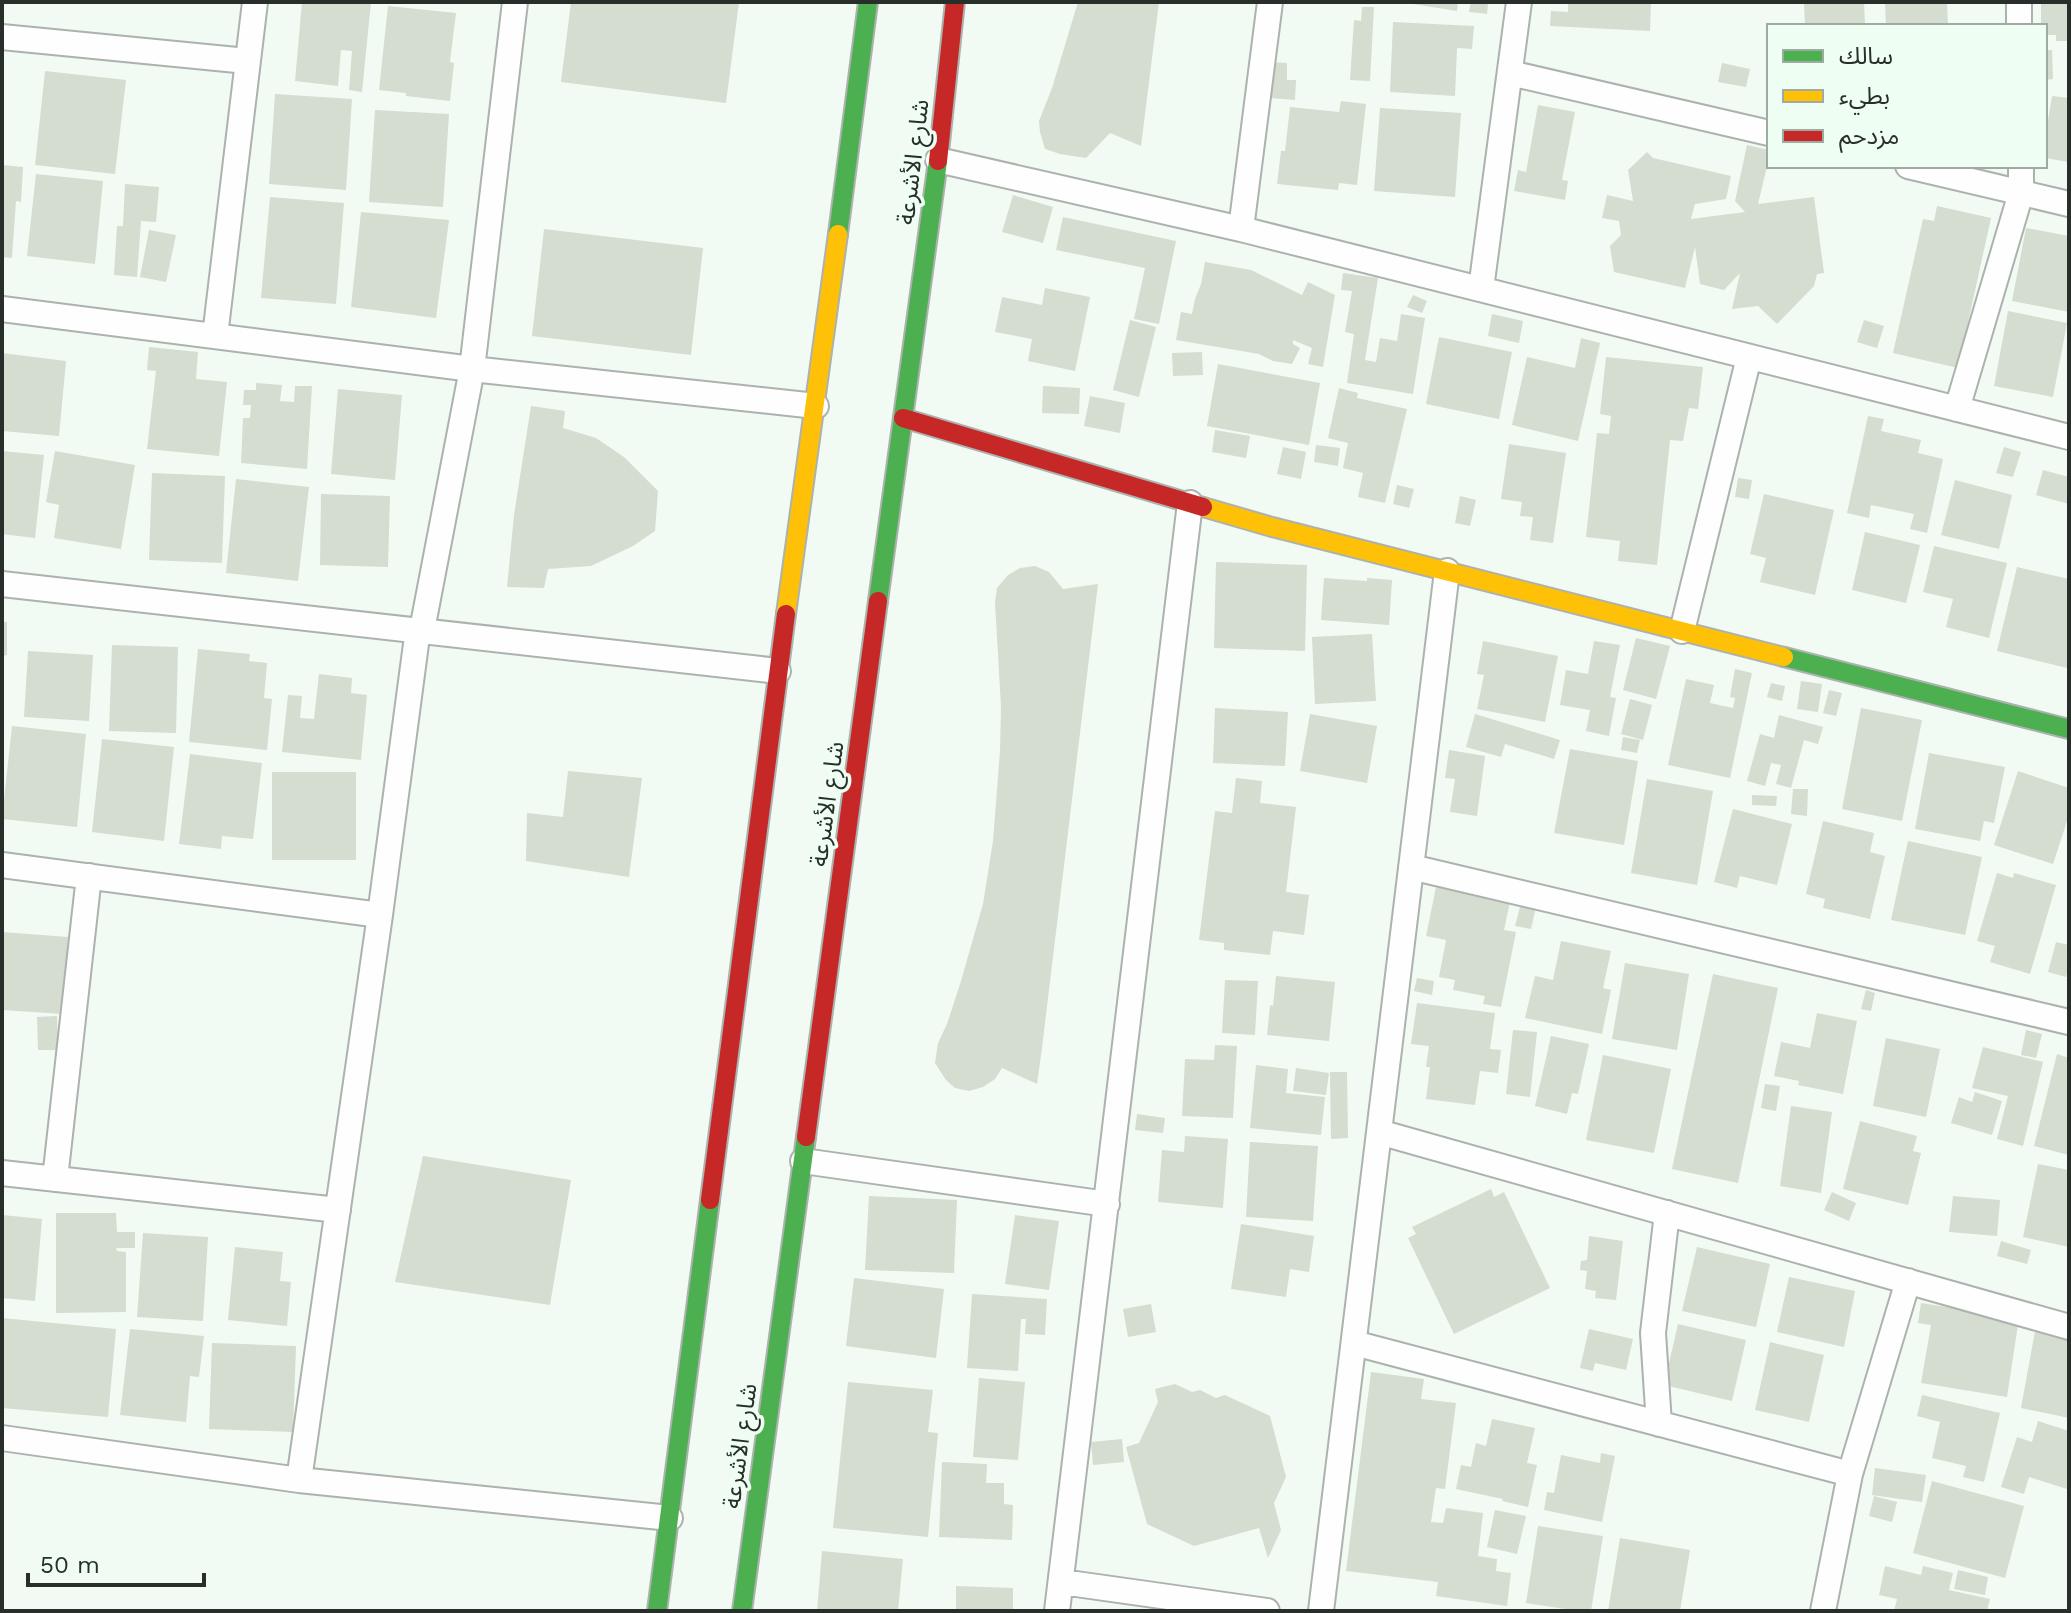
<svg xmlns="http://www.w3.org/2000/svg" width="2071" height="1613" font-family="'Work Sans','Noto Sans Arabic',sans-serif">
<rect width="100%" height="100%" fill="#f2faf4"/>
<path fill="#d4ddcf" d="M302,2H371L362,92L349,90L352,51L341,50L338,86L295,81Z
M571,2H739L726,103L561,82Z
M1078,2H1159L1141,146L1110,133L1086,158L1060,154L1045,149L1040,132L1039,121L1052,88Z
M1413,2H1458L1457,11L1413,4Z
M1471,2L1488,4L1487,14L1469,12Z
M1568,2H1651L1650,31L1550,26L1551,11L1568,12Z
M1804,2H1864L1865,26H1805Z
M1885,2H1947L1948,26H1886Z
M2041,2H2069V41H2056V35H2045V26H2041Z
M388,6L456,13L450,62L454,63L450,101L406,96V93L379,90Z
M1362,7H1374L1370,81L1350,80L1354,20L1361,21Z
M1393,22L1474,26L1472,49L1457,48L1455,96L1390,92Z
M2045,50H2052L2053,79L2045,80Z
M1271,62L1287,63V80H1296L1295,100L1269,98Z
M1722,63L1750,69L1746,87L1718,82Z
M45,71L126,80L115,174L35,165Z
M275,94L352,99L346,190L269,184Z
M2052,96L2069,98V162L2045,158V139Z
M1341,101L1366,104L1357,185L1339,183L1338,190L1277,184L1281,151H1285L1290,107L1339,112Z
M1538,105L1575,112L1562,180L1568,181L1565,200L1514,191L1518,170L1526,172Z
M1380,108L1461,113L1455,197L1374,191Z
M375,110L449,114L443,207L369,202Z
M1747,145L1769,150V158L1758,204L1814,197L1824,273L1817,274L1814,286L1777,324L1758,306L1732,309L1740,273L1724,290L1700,284L1695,247L1685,288L1614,272L1610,246L1621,235L1619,221L1602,218L1607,195L1633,201L1628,170L1647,152L1653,158L1731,176L1726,199L1695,204L1691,219L1745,212L1735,201Z
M2,165L23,167L21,202L16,201L12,258L2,257Z
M36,174L103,181L95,264L27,256Z
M125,184L159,187L156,222L141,221L137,277L114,275L117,226H123Z
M1013,195L1053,207L1043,243L1002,232Z
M270,197L344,203L336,304L261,298Z
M1937,206L1991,218L1958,368L1893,353L1923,219L1934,221Z
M361,212L449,220L436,318L351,307Z
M1063,217L1176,241L1159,324L1134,319L1145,268L1056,250Z
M2026,228L2069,236V312L2012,301Z
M544,229L703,248L691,355L532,336Z
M149,230L176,235L166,282L140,277Z
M1205,262L1251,270L1302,295L1308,282L1335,295L1323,367L1308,364L1312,348L1293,340V344L1300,348L1292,364L1273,361L1259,354L1176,340L1181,312L1192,314L1195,299L1201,284Z
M1343,273L1378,278L1365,360L1376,362L1380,338L1397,341L1401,314L1425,318L1413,394L1347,383L1354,334L1345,332L1352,291L1341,290Z
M1045,288L1090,297L1075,371L1028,361L1032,339L995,332L1002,297L1042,305Z
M1413,295L1427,301L1422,313L1407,307Z
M2008,311L2067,323L2053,397L1994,386Z
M1492,314L1523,321L1519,343L1488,336Z
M1130,320L1156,327L1139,397L1113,390Z
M1864,320L1884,326L1877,348L1857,342Z
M1439,337L1512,352L1499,419L1426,404Z
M1581,338L1600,343L1578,441L1512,425L1527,357L1575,368Z
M149,347L198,352L196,379L227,382L219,456L147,449L156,371L147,370Z
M1202,352L1203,375L1173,376L1172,353Z
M2,353L66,361L59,436L2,431Z
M1606,357L1703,367L1698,409L1689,408L1683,441L1670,440L1657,565L1618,561L1620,541L1586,537L1597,433L1609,434L1611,416L1600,414Z
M1218,364L1320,383L1309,445L1207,426Z
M256,383L282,385L280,401L294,402L295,386H312L307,469L241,463L243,418H250L251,405H243L244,390H256Z
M1043,386L1080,388L1079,414L1042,413Z
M1339,388L1358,393L1357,398L1407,409L1385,503L1358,497L1363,473L1343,468L1348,443L1328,438Z
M338,389L402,395L395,480L331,474Z
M1090,396L1125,403L1120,433L1084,426Z
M531,406L565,411L563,428L596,438L624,457L658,491L655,531L633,546L591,566L548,569L544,588L507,587L514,515Z
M1868,416L1884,419L1881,431L1921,440L1918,453L1943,459L1927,533L1910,529L1914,514L1871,505L1869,518L1847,513Z
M1215,430L1250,436L1246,458L1212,452Z
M1509,444L1566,453L1553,543L1530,540L1533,517L1520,516L1522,502L1501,499Z
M1316,445L1340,448L1338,466L1314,462Z
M1283,447L1306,452L1301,479L1277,474Z
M2004,447L2021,452L2013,477L1996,473Z
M2,451L44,455L35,538L2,534Z
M55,451L135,465L121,549L54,538L59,505L46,502Z
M2043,470L2069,477V504L2036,495Z
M152,473L225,476L222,563L149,560Z
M1738,478L1752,480L1749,499L1735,497Z
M236,479L309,487L298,581L226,573Z
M1955,480L2012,495L1999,549L1941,535Z
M1397,485L1414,489L1409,508L1393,504Z
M321,494L390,496L388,567L320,565Z
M1764,494L1834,510L1815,595L1760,582L1766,558L1750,554Z
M1460,496L1476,500L1470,526L1455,523Z
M1865,532L1920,545L1906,603L1852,590Z
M1934,546L2007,563L1989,638L1946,627L1953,599L1923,592Z
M1216,562L1307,565L1305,651L1214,648Z
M1035,566L1049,572L1063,589L1098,584L1042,1048L1037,1084L1002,1068L995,1079L983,1087L969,1091L955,1088L946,1080L935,1063L938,1043L947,1024L961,981L983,904L993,841L1000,751L1001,707L995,602L997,588L1008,575L1020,568Z
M2017,567L2069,579V661L2067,668L1997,651Z
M1324,578L1367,581V578L1392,580L1389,625L1321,620Z
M2,622H7V655L2,656Z
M1372,634L1376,701L1315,704L1312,637Z
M1636,638L1670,646L1656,699L1623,690Z
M1483,641L1558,656L1545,722L1477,709L1484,675L1477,674Z
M1594,641L1620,645L1610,697L1616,698L1609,736L1586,731L1590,710L1560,705L1566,670L1588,674Z
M112,645L178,647L176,733L109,731Z
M198,649L250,654L249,661L267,663L264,698L272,699L267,750L189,742Z
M28,651L93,655L89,721L24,717Z
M1735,669L1752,673L1730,778L1668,765L1686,679L1714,685L1710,703L1733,708L1735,698L1730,697Z
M319,674L352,678L351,693L367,695L361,760L282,752L288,695L302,696L300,718L314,719Z
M1801,681L1822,684L1818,712L1797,709Z
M1771,683L1785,686L1782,701L1767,697Z
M1829,690L1842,693L1836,716L1823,713Z
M1630,699L1652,705L1643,740L1621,734Z
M1215,708L1288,712L1285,766L1213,763Z
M1861,708L1922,720L1902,821L1842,809Z
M1310,714L1377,726L1367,783L1300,771Z
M1475,714L1560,740L1554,759L1505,744L1501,757L1466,747Z
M1779,715L1823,727L1818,744L1804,740L1791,788L1776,784L1781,765L1771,763L1765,786L1747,781L1760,734L1774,738Z
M12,726L86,734L77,827L2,819Z
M1623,737L1640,740L1637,753L1621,750Z
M102,739L174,747L164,841L92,832Z
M1570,749L1638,761L1624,845L1554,833Z
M1449,750L1485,756L1477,816L1450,812L1455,779L1445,778Z
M1929,753L2005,767L1994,823L1984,821L1980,841L1915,829Z
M190,754L262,763L253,839L222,836L221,849L179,844Z
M568,771L642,778L629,877L526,861L527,813L563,817Z
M2018,771L2069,788V815L2053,864L1994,845Z
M272,772H356V860H272Z
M1236,778L1262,781L1260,803L1296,807L1286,892L1309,895L1304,935L1273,931L1270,955L1224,950V943L1199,940L1215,811L1232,813Z
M1647,779L1713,791L1697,885L1631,873Z
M1793,789H1808L1807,816L1791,814Z
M1752,795L1777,796L1776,806L1752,805Z
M1733,809L1792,824L1777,885L1740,876L1737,888L1714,882Z
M1823,821L1874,833L1870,852L1885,856L1870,919L1823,908L1825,899L1806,894Z
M1908,841L1982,857L1965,935L1891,920Z
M1997,873L2013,878L2014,873L2056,885L2030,974L1990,962L1995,946L1977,941Z
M1436,887L1510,902L1504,930L1516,932L1501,1007L1483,1004L1485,996L1453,990L1455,980L1439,977L1446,940L1426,936Z
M1521,903L1536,907L1531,929L1515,926Z
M2,932L68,937L63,1014L2,1010Z
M1561,941L1611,951L1603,988L1611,990L1602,1034L1525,1018L1535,976L1553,980Z
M2056,942L2069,945V964L2066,977L2048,972Z
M1625,963L1689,974L1677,1050L1612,1039Z
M1713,974L1778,988L1738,1183L1672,1169Z
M1276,976L1335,982L1329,1041L1267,1035L1270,1005L1273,1006Z
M1417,978L1434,981L1432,995L1414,991Z
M1225,980L1258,981L1255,1035L1222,1033Z
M1866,990L1875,993L1871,1011L1861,1009Z
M1417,1003L1495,1013L1490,1049L1501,1050L1498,1073L1480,1071L1475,1105L1426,1099L1430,1067H1426L1429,1046L1411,1044Z
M1817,1013L1857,1021L1843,1094L1798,1085L1799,1081L1774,1076L1781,1042L1810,1048Z
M57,1016L58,1050H38L37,1017Z
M1513,1030L1537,1032L1530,1097L1506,1094Z
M2026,1030L2042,1034L2036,1058L2021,1055Z
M1551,1036L1589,1044L1578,1094L1572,1093L1567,1114L1535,1106Z
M1886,1038L1940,1049L1926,1117L1873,1106Z
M1215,1045L1237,1046L1233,1118L1182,1116L1185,1059L1214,1060Z
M1983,1047L2043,1062L2023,1146L1997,1139L2008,1096L1972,1088Z
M2057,1054L2069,1058V1155L2034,1146Z
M1603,1055L1671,1069L1654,1153L1586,1140Z
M1256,1065L1288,1069L1286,1093L1325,1097L1321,1135L1250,1128Z
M1296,1068L1329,1073L1326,1095L1293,1091Z
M1330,1072H1347L1348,1138L1331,1139Z
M1765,1084L1780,1086L1776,1111L1761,1108Z
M1975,1092L2002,1101L1992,1135L1951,1123L1959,1097L1972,1102Z
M1791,1106L1832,1112L1821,1193L1780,1186Z
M1137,1114L1165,1118L1163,1133L1135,1130Z
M1860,1121L1917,1136L1913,1151L1921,1153L1908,1205L1843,1189Z
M1185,1136L1228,1139L1223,1208L1158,1202L1162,1150L1184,1152Z
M1250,1142L1318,1146L1313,1221L1246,1217Z
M423,1156L571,1180L550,1305L395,1282Z
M2038,1164L2069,1170V1247L2023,1237Z
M1491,1189L1494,1197L1504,1192L1550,1288L1454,1334L1408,1238L1416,1234L1412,1227Z
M1832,1192L1856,1203L1849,1221L1824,1210Z
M869,1196L957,1200L954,1273L865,1270Z
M1953,1196L2000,1200L1997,1236L1949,1232Z
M56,1213H116L117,1232H135V1248H116L117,1251L126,1252V1312L56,1313Z
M2,1215L42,1219L35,1301L2,1298Z
M1015,1215L1059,1221L1049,1290L1005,1284Z
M1241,1224L1314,1236L1309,1272L1290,1269L1286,1297L1231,1289Z
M143,1233L208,1237L203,1321L137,1317Z
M1589,1236L1623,1241L1616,1300L1595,1298L1596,1291L1585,1289L1587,1271L1580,1270L1581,1261L1587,1260Z
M2001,1241L2031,1250L2027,1264L1997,1256Z
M235,1247L283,1252L280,1281L291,1282L287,1326L228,1320Z
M1697,1247L1770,1264L1756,1327L1682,1311Z
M1789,1277L1855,1291L1844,1347L1777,1332Z
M854,1278L944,1289L936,1358L846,1346Z
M972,1294L1047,1299L1045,1335L1025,1334L1026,1319H1021L1018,1371L967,1368Z
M1921,1303L2019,1318L2007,1397L1921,1383L1931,1325L1918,1323Z
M1151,1304L1156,1332L1128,1337L1123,1309Z
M2,1318L116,1329L108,1417L2,1408Z
M1678,1324L1746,1340L1732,1401L1664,1385Z
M130,1329L204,1336L199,1377L190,1376L186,1422L120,1415Z
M1589,1329L1633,1339L1626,1370L1595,1363L1593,1371L1580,1368Z
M2035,1331L2069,1338V1418L2021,1408Z
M1770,1342L1824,1355L1809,1422L1755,1410Z
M212,1343L296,1346L293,1432L209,1429Z
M1371,1372L1424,1379L1421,1399L1456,1403L1445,1489L1436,1488L1431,1522L1443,1523L1446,1508L1483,1513L1478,1556L1497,1559L1496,1571L1511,1573L1507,1606L1436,1596L1438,1582L1346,1571Z
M979,1378L1025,1382L1018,1460L973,1457Z
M848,1382L933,1390L928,1432L938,1433L928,1537L833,1528Z
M1175,1384L1192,1392L1200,1390L1216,1398L1225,1395L1270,1416L1286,1477L1274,1503L1281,1530L1268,1558L1259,1528L1194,1546L1147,1524L1126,1447L1139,1443L1158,1402L1155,1389Z
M1922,1395L2000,1413L1984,1482L1963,1477L1966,1466L1932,1458L1940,1422L1917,1416Z
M1492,1419L1535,1428L1527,1463L1537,1465L1528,1507L1502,1501L1503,1499L1456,1489L1461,1465L1471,1467L1476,1443L1486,1446Z
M2038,1421L2069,1431V1481L2067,1489L2029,1477L2024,1494L2001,1487L2017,1437L2032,1442Z
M1122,1439L1124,1462L1093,1465L1091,1442Z
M1601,1453L1615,1456L1602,1522L1544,1510L1547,1492L1554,1493L1561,1455L1600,1463Z
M942,1462L987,1464L986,1483H1004V1504L1013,1505L1012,1540L939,1537Z
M1875,1468L1926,1475L1922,1502L1872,1495Z
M1932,1481L2024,1506L2005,1578L1913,1553Z
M1874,1496L1897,1502L1892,1522L1869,1516Z
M1495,1510L1526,1516L1517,1554L1487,1547Z
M1538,1526L1603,1536L1591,1611H1578L1526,1603Z
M1620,1538L1690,1550L1680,1611H1608Z
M822,1551L903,1559L898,1611H817Z
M1885,1566L1921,1575L1923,1566L1953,1573L1949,1590L1990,1599L1987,1611H1894L1897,1599L1879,1595Z
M1958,1570L1988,1577L1985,1595L1954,1589Z
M956,1586L1013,1588V1611H956Z"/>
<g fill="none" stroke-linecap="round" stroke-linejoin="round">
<defs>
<path id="street" d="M2019,2V26
M2,37L247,61
M1510,73L1769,133
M938,160L1241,229L2069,437
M1908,166L2069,204
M1241,229L1270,2
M1481,289L1519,2
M2,309L472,369L816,406
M215,336L255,2
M1957,409L2021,193V166
M2,584L778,671
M422,630L472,369L515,2
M1682,631L1749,357
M2,865L380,915
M1411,867L2069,1022
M1379,1132L2069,1327
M803,1161L1107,1204
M2,1173L338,1210
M55,1179L89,876
M1354,1343L1850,1474
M1659,1424L1653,1333L1667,1213
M2,1438L299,1480L670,1518
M299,1480L380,915L418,629
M1062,1582L1267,1611
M1057,1611L1190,503
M1321,1611L1447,571
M1823,1611L1850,1474L1908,1281"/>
<path id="fast" d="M838,234L868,2
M878,601L938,161
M1784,657L2069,729
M657,1611L710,1200
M742,1611L806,1137"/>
<path id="slow" d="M1203,507L1272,527L1784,657
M786,614L838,234"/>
<path id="jam" d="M938,161L955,2
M903,418L1203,507
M806,1137L878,601
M710,1200L786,614"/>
</defs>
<use href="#street" stroke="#acb2ad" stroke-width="28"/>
<use href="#fast" stroke="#acb2ad" stroke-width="22"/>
<use href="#slow" stroke="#acb2ad" stroke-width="22"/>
<use href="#jam" stroke="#acb2ad" stroke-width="22"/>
<use href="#street" stroke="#fdfefd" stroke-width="24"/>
<use href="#fast" stroke="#4caf50" stroke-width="18"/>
<use href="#slow" stroke="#ffc107" stroke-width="18"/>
<use href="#jam" stroke="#c62828" stroke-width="18"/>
</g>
<g text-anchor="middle" stroke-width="7" stroke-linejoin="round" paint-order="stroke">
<g font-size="24" fill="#282e29" stroke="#effef2">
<text transform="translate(913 162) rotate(-83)" y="8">شارع الأشرعة</text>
<text transform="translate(827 804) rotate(-82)" y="8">شارع الأشرعة</text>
<text transform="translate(740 1446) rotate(-82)" y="8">شارع الأشرعة</text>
</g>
</g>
<rect width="2071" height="1613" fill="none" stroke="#282e29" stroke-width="8"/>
<rect x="1767" y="24" width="280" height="144" fill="#effef2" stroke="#9faba2" stroke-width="2"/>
<rect x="1783" y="50" width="40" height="12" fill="#4caf50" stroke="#9faba2" stroke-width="2"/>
<text x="1839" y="64" font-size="24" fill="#282e29">سالك</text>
<rect x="1783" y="90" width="40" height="12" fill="#ffc107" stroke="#9faba2" stroke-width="2"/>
<text x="1839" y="104" font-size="24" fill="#282e29">بطيء</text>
<rect x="1783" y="130" width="40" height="12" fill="#c62828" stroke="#9faba2" stroke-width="2"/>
<text x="1839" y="144" font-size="24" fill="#282e29">مزدحم</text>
<path d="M28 1573v12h176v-12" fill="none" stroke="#282e29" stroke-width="4"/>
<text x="40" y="1573" font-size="24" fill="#282e29" stroke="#effef2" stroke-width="6" paint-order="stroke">50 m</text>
</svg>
